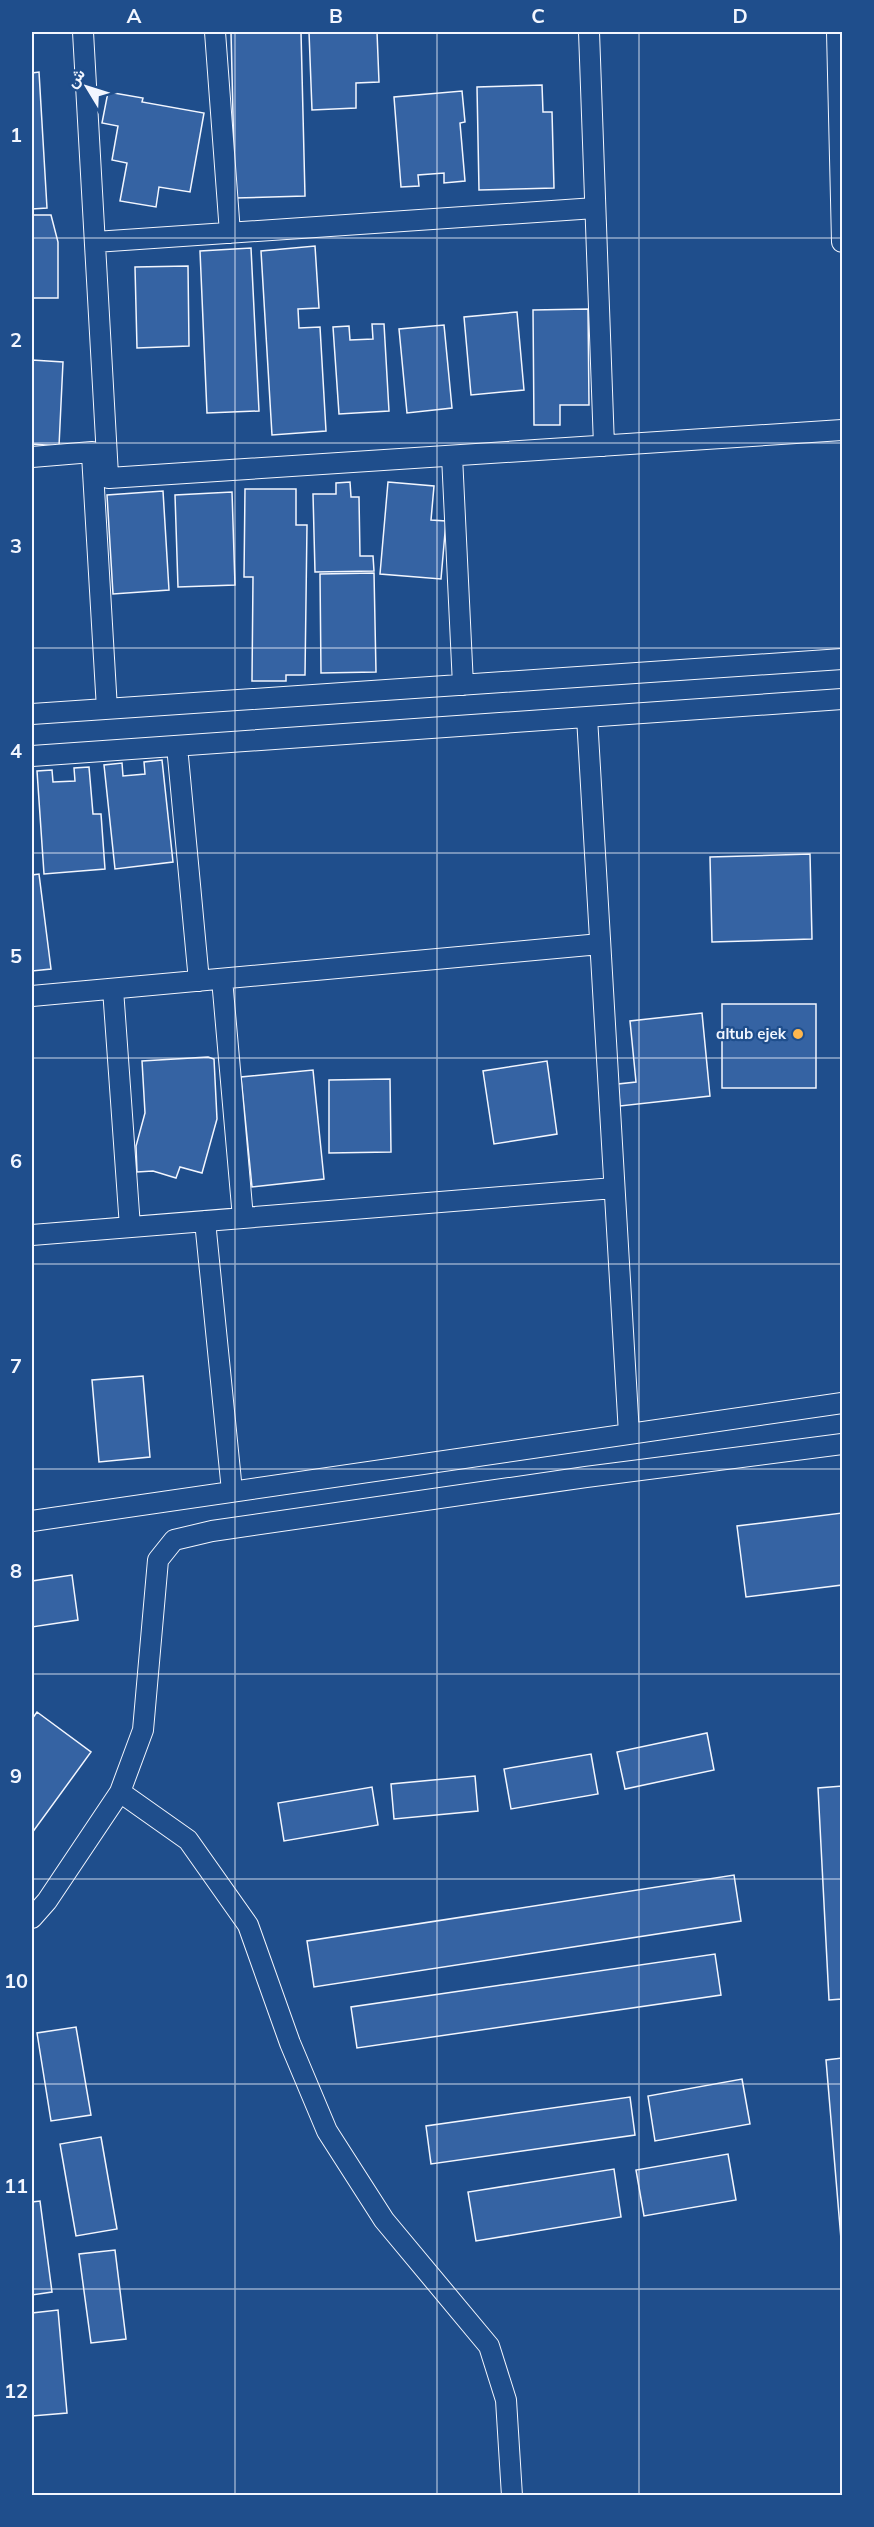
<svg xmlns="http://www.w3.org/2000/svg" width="874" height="2527" font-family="Mulish,Vazirmatn,sans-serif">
<rect width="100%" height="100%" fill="#1f4e8c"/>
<path fill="#3563a3" stroke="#f2f6ff" stroke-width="1.5" d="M231,32H301L305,196L235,198Z
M309,32H377L379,82L356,83V108L312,110Z
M39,72L47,208L32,209V73Z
M542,85L543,112H552L554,188L479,190L477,87Z
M462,91L465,122L460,123L465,181L444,183V173L418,175L419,186L401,187L394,97Z
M108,92L143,98L142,102L204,113L190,192L159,187L156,207L120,201L127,163L112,160L118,126L102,123Z
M32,215H51L58,242V298H32Z
M315,246L319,308L298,309L299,328L320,327L326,431L272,435L261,251Z
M251,248L259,411L207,413L200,251Z
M188,266L189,346L137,348L135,267Z
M588,309L589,405H560V425H534L533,310Z
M517,312L524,390L471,395L464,317Z
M372,324H384L389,411L339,414L333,327L349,326L350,340L373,339Z
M444,325L452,408L407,413L399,329Z
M32,360L63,362L59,446L32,444Z
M350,482L351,497H359L360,556H373L374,571L315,572L313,494H336V483Z
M388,482L434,486L431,520L446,521L441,579L380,574Z
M245,489H296V525H307L305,675H286V681H252L253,577H244Z
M163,491L169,590L113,594L107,495Z
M232,492L235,585L178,587L175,495Z
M374,573L376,672L321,673L320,574Z
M162,760L173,862L115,869L104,765L122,763L123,776L145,774L144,762Z
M89,767L93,814H101L105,869L44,874L37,771L52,770L53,782L75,781L74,768Z
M810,854L812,939L712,942L710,857Z
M39,874L51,969L32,971V875Z
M722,1004H816V1088H722Z
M702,1013L710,1096L620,1106L618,1084L636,1082L630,1021Z
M208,1057L214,1059L217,1119L202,1173L180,1167L176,1178L153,1171L137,1172L136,1146L145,1113L142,1061Z
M547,1061L557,1134L494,1144L483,1071Z
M313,1070L324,1179L252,1187L241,1077Z
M390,1079L391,1152L329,1153V1080Z
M143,1376L150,1457L99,1462L92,1380Z
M842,1513V1585L746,1597L737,1526Z
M72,1575L78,1620L32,1627V1581Z
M37,1712L91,1752L32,1833V1719Z
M707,1733L714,1770L625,1789L617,1752Z
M591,1754L598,1794L511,1809L504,1769Z
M475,1776L478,1811L394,1819L391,1784Z
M842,1786V1999L829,2000L818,1788Z
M372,1787L378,1825L284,1841L278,1803Z
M734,1875L741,1921L314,1987L307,1941Z
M715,1954L721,1995L357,2048L351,2007Z
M76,2027L91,2115L51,2121L37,2033Z
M842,2058V2251L826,2060Z
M742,2079L750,2124L655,2141L648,2096Z
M630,2097L635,2135L431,2164L426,2126Z
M101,2137L117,2229L76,2236L60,2144Z
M728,2154L736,2200L644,2216L636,2170Z
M614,2169L621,2217L476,2241L468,2192Z
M40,2201L52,2292L32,2295V2202Z
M115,2250L126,2339L91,2343L79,2254Z
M58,2310L67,2413L32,2416V2313Z"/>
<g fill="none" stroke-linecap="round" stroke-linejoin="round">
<defs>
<path id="street" d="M83,32L108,475
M215,32L230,233
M589,32L604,446
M837,32L842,242
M95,242L595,208
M92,455L107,709
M452,456L463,685
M32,457L92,452L109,478L842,430
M32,714L842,659
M587,717L629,1434
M177,746L199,981
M32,756L842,699
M222,979L243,1218
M113,989L130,1227
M32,996L600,944
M205,1221L232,1491
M32,1235L614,1188
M32,1521L842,1403
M120,1792L188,1840L248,1925L290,2043L327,2131L384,2220L489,2346L506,2400L512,2496
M32,1918L47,1901L120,1792L143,1730L158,1560L174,1540L212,1531L586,1477L842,1444"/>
</defs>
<use href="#street" stroke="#f2f6ff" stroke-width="22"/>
<use href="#street" stroke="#1f4e8c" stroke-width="20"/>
</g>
<path fill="none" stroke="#f2f6ff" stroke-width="1.5" stroke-opacity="0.55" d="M235,32V2496M437,32V2496M639,32V2496M32,238H842M32,443H842M32,648H842M32,853H842M32,1058H842M32,1264H842M32,1469H842M32,1674H842M32,1879H842M32,2084H842M32,2289H842"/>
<circle fill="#ffb74d" stroke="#1f4e8c" stroke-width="2" cx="798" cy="1034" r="6"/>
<g text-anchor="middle" stroke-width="4.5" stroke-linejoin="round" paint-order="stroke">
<g font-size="15" font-weight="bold" fill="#f2f6ff" stroke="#1f4e8c" text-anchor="end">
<text x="786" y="1039">altub ejek</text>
</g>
</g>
<rect width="874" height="2527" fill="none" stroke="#1f4e8c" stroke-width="66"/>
<g transform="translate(87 87) rotate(308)" stroke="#1f4e8c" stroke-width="4.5" paint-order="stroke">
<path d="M0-4.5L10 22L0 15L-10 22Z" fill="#f2f6ff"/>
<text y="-9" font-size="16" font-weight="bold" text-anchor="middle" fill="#f2f6ff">ش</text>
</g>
<rect x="33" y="33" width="808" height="2461" fill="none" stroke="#f2f6ff" stroke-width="2"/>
<g font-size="20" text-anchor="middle" font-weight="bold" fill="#f2f6ff">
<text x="134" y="23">A</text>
<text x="336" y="23">B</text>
<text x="538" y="23">C</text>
<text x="740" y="23">D</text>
<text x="16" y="142">1</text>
<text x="16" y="347">2</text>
<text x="16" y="553">3</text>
<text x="16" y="758">4</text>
<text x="16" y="963">5</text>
<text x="16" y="1168">6</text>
<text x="16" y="1373">7</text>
<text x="16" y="1578">8</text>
<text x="16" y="1783">9</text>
<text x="16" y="1988">10</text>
<text x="16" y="2193">11</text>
<text x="16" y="2398">12</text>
</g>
</svg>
